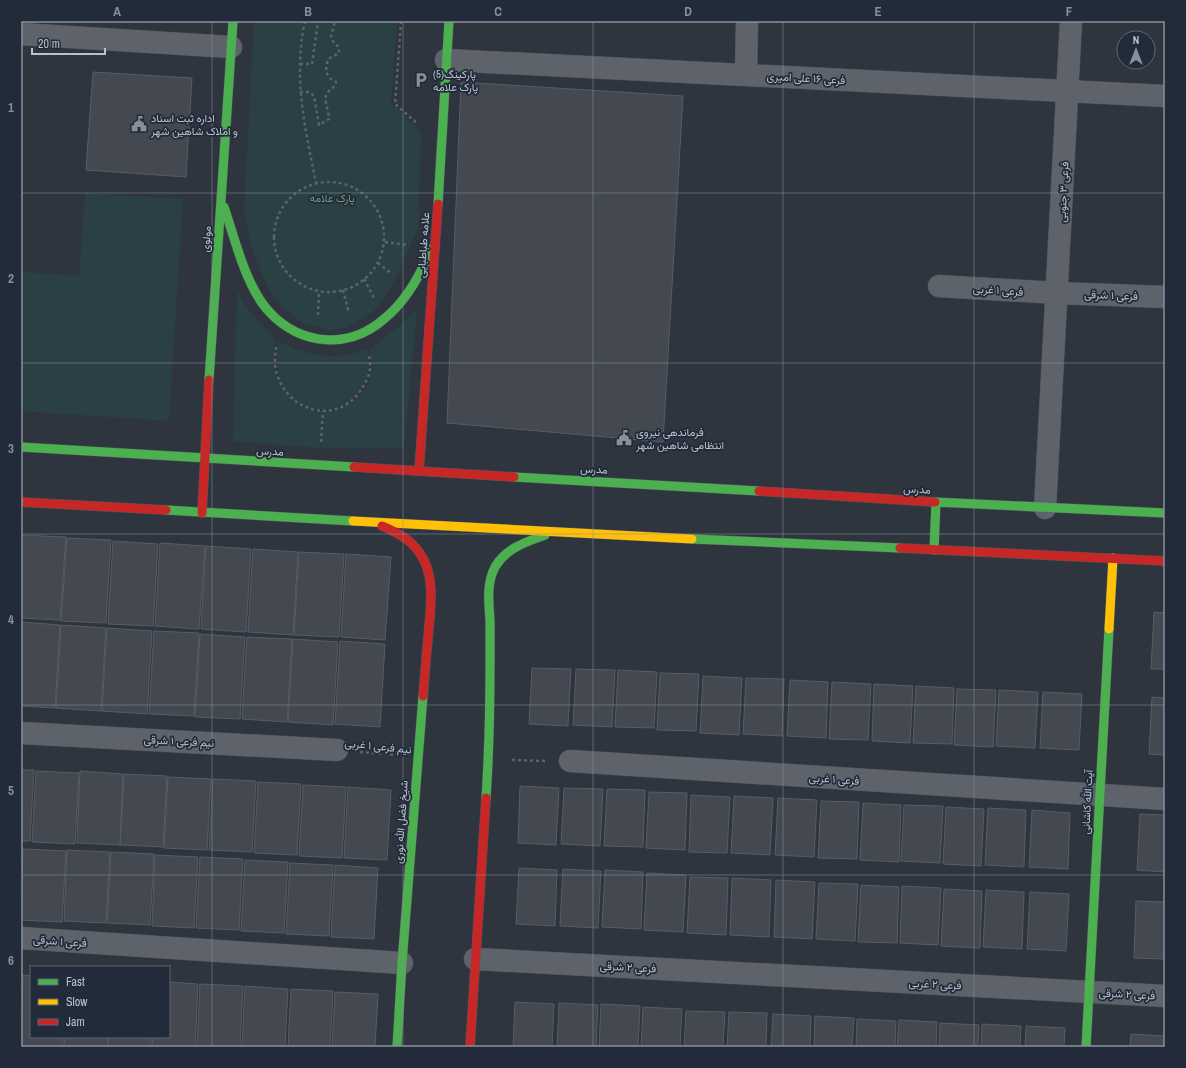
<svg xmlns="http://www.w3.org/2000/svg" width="1186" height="1068" font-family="'Archivo Narrow',Vazirmatn,sans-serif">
<rect width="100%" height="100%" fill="#2e353e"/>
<path fill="#2b4044" d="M254,21H397L391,103L420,131L421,136L418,228L397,276L384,299L373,312L345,328L328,330L303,323L284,309L271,293L259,267L251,246L244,211Z
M85,193L183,199L169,421L21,411V272L79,276Z
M237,289C245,309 260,324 276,339C273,364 272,379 291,398C290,395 286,391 284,388C275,373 276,356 278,340C304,357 339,361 368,349C368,355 370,362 369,368C363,406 325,420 294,401C301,409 313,409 323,411L320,448L233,441Z
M417,308L404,448H321L324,411C349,408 369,396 371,369C372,363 370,355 370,349L399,326Z"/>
<path fill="#444951" stroke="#575c65" d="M93,72L192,78L186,177L86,170Z
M461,82L683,96L663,442L447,423Z
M21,535L66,537L60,620L21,618Z
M67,538L111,540L106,623L61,621Z
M113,541L158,544L153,626L108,624Z
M160,543L205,546L199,629L155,626Z
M206,546L251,549L246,632L201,629Z
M253,549L298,552L293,635L248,632Z
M299,552L344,554L339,637L294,635Z
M346,554L391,557L385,640L341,637Z
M1154,612L1165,613V669H1151Z
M21,622L60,625L55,708L21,706Z
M61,625L106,628L101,711L56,708Z
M107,628L152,631L147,714L102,711Z
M154,631L199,633L194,716L149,714Z
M200,634L245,637L240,719L195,717Z
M247,637L292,639L287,722L242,719Z
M293,639L338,642L333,725L288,722Z
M340,641L385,644L380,727L335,724Z
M532,668L571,669L568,726L529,724Z
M576,669L615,670L612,727L573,725Z
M618,670L657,672L654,728L615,727Z
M660,673L699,674L696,731L657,730Z
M703,676L742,678L739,735L700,733Z
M746,678L784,679L782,736L743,734Z
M790,680L828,682L826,738L787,736Z
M832,682L871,684L868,740L829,739Z
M874,684L913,686L910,743L872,741Z
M916,686L954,688L952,744L913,743Z
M957,689L996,690L993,747L954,745Z
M999,690L1038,692L1035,748L996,746Z
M1043,692L1082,694L1079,750L1040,748Z
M1152,697L1165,698V755L1149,754Z
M21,770H34L30,841H21Z
M36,771L79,773L75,844L32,842Z
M80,771L123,774L120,845L77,843Z
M124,774L167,776L163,847L120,845Z
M168,777L211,779L207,850L164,848Z
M213,779L256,781L252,852L209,850Z
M258,782L301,784L297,855L254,853Z
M303,785L346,787L342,858L299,856Z
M520,786L559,788L556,845L518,843Z
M348,787L391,790L387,860L344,858Z
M564,788L603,789L600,846L561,844Z
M607,789L645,790L643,847L604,846Z
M649,792L687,793L685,850L646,848Z
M691,795L730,797L727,853L689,852Z
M734,796L773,798L770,855L731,853Z
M778,798L817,800L814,857L775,855Z
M821,801L859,802L857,859L818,858Z
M863,803L901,805L899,862L860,860Z
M904,805L943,806L940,863L901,861Z
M946,807L984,809L981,866L943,864Z
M988,808L1026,810L1024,867L985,865Z
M1032,810L1070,813L1068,869L1029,867Z
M1140,814L1165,815V872L1137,870Z
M23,849L66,851L62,922L21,920Z
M67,850L110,852L106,923L64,921Z
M111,852L154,854L150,925L107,923Z
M155,855L198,857L194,928L152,926Z
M200,857L243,859L239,930L196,928Z
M245,860L288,862L284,933L241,931Z
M290,863L333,865L329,936L286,934Z
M335,865L378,868L374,939L331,937Z
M519,868L557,870L555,926L516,924Z
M563,869L601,871L598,928L560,926Z
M605,870L643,872L641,929L602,927Z
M647,873L686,875L683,932L644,930Z
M690,877L728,878L726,935L687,933Z
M732,878L771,880L769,937L730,935Z
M776,880L815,882L812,939L774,937Z
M819,883L858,884L855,941L816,939Z
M861,885L899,887L897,943L858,942Z
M902,886L941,888L938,945L900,943Z
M944,889L982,891L980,948L941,946Z
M986,890L1024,892L1022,949L983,947Z
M1030,892L1069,894L1066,951L1027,949Z
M1136,901L1165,902V959L1134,958Z
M23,975L31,976V1037H63V1047H21Z
M169,982L198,984L195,1047H152L153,1037H169Z
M200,984L243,986L240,1047H197Z
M245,986L288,989L285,1047H242Z
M291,989L333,991L330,1047H288Z
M335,992L378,994L375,1047H332Z
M515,1002L554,1004L552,1047H513Z
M559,1003L598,1005L596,1047H557Z
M601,1004L640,1006L638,1047H599Z
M643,1007L682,1009L680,1047H641Z
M686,1011L725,1012L723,1047H684Z
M729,1012L767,1013L766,1047H727Z
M773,1014L811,1016L810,1047H771Z
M815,1016L854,1018L852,1047H814Z
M857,1019L896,1021L895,1047H856Z
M899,1020L937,1022L936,1047H897Z
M940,1023L979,1025L978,1047H939Z
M982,1024L1021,1026L1020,1047H981Z
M1026,1026L1065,1028L1064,1047H1025Z
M1131,1034L1165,1036V1047H1130Z
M65,1037H108L107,1047H64Z
M108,1037H151V1047H108Z"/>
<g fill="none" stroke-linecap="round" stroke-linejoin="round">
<defs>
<path id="street" d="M21,34L231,47
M446,60L1165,96
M746,75L747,21
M939,286L1057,293L1165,297
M1045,508L1071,21
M21,733L337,750
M570,761L1165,799
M21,938L402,963
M475,959L1165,996"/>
<path id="fast" d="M438,204L449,21
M224,207C235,239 243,275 262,303C292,344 345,353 384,319C405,302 421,274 431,249
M209,380L233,21
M21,447L354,467
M514,477L759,491
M935,502L1165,513
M166,510L353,521
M692,539L900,548
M934,550L936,502
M486,798C489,753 490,709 490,664C490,650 490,635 490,621C489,603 486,584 495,567C506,548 526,542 545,535
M397,1047L402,963L423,696
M1086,1047L1109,629"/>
<path id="slow" d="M353,521L692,539
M1109,629L1113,558"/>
<path id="jam" d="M354,467L514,477
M419,471L438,204
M759,491L935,502
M21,502L166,510
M202,513L209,380
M382,526C396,532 410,539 419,552C437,576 430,611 428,638C426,657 425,677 423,696
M900,548L1165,561
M470,1047L486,798"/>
</defs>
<use href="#street" stroke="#4d5158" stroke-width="23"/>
<use href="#fast" stroke="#4d5158" stroke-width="10"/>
<use href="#slow" stroke="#4d5158" stroke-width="10"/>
<use href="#jam" stroke="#4d5158" stroke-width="10"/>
<path stroke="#5c6267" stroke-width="2.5" stroke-dasharray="3 3" stroke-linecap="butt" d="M305,21C293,76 305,129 316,183
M401,21L395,104L418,124
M300,64H312L318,21
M300,92H309L314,96L319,125L329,119C329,112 323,98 327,93C331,89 334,88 336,82C325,77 325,70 328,59L339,53V47L334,43L331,37L335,21
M274 237a55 55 0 1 1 110 0a55 55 0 1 1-110 0Z
M385,242L408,245
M378,263L392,274
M364,279L374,298
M343,290L349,313
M318,315L319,291
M276,347C275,355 274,366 277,374C290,416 343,425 364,385C367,380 370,373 370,368C370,364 370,359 369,355
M321,442L323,411
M360,752L395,755
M512,760L547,761"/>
<use href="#street" stroke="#5e636b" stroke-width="22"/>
<use href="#fast" stroke="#4caf50" stroke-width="9"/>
<use href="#slow" stroke="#ffc107" stroke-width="9"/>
<use href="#jam" stroke="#c62828" stroke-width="9"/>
</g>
<path fill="none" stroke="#89909b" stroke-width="1" stroke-opacity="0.55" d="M212,21V1047M403,21V1047M593,21V1047M783,21V1047M974,21V1047M21,193H1165M21,363H1165M21,534H1165M21,705H1165M21,875H1165"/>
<defs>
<symbol id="parking-bare" viewBox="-9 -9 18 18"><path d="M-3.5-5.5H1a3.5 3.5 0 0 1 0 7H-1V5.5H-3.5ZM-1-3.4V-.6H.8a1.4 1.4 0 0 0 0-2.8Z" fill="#89909b" stroke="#212b39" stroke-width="2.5" paint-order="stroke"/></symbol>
<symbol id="civic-bare" viewBox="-9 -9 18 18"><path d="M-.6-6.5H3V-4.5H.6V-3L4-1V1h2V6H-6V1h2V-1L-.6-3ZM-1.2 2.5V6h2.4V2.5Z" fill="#89909b" stroke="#212b39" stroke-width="2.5" paint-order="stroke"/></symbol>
</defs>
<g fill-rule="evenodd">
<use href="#parking-bare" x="410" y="69" width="22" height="22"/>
<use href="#civic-bare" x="128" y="113" width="22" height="22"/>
<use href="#civic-bare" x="613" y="427" width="22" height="22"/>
</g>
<g text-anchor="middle" stroke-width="3.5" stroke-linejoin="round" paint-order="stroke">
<g font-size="11" fill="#bac1cd" stroke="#212b39" text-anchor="start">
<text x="433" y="78">پارکینگ(5)<tspan x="433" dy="13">پارک علامه</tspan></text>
<text x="151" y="122">اداره ثبت اسناد<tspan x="151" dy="13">و املاک شاهین شهر</tspan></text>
<text x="636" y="436">فرماندهی نیروی<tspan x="636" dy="13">انتظامی شاهین شهر</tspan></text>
</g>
<g font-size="11" fill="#bac1cd" stroke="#212b39">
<text transform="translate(806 78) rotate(3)" y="4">فرعی ۱۶ علی امیری</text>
<text transform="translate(1063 192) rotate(-87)" y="4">فرعی ۳ جنوبی</text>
<text transform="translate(206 239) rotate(-86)" y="4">مولوی</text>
<text transform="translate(423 245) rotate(-86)" y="4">علامه طباطبایی</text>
<text transform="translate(998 290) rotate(4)" y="4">فرعی ۱ غربی</text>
<text transform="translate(1111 295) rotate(2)" y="4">فرعی ۱ شرقی</text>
<text transform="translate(270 451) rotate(3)" y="4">مدرس</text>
<text transform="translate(594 469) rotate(3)" y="4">مدرس</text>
<text transform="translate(917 489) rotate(3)" y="4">مدرس</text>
<text transform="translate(179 741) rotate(3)" y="4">نیم فرعی ۱ شرقی</text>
<text transform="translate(378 746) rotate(6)" y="4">نیم فرعی ۱ غربی</text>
<text transform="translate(834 779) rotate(4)" y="4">فرعی ۱ غربی</text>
<text transform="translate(1087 802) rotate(-87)" y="4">آیت الله کاشانی</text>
<text transform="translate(401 822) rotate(-86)" y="4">شیخ فضل الله نوری</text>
<text transform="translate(60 941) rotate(4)" y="4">فرعی ۱ شرقی</text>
<text transform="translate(628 967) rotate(3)" y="4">فرعی ۲ شرقی</text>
<text transform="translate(935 984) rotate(3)" y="4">فرعی ۲ غربی</text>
<text transform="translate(1127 994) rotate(3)" y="4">فرعی ۲ شرقی</text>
</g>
<g font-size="11" fill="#719e7b" stroke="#212b39">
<text x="332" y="202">پارک علامه</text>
</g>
</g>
<rect width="1186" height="1068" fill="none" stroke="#212b39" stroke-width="44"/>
<rect x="30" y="966" width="140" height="72" fill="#212b39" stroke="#5e6774"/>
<rect x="38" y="979" width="20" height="6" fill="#4caf50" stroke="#5e6774"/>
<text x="66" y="986" font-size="12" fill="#bac1cd">Fast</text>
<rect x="38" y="999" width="20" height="6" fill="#ffc107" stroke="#5e6774"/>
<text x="66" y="1006" font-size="12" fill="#bac1cd">Slow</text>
<rect x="38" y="1019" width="20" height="6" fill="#c62828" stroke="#5e6774"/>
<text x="66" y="1026" font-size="12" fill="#bac1cd">Jam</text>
<g transform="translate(1136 50)"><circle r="19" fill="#212b39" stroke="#5e6774"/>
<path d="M0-3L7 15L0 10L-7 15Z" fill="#89909b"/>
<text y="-6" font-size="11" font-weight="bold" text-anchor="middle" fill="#bac1cd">N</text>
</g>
<path d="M32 48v6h73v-6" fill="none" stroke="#bac1cd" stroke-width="2"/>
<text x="38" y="48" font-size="12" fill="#bac1cd" stroke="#212b39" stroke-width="3" paint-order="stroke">20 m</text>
<rect x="22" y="22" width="1142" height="1024" fill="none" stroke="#89909b" stroke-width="1.5"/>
<g font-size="13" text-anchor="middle" font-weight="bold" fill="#89909b">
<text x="117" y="16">A</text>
<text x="308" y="16">B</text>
<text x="498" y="16">C</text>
<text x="688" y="16">D</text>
<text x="878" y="16">E</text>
<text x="1069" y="16">F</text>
<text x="11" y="112">1</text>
<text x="11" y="283">2</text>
<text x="11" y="453">3</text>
<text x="11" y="624">4</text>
<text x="11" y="795">5</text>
<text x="11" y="965">6</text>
</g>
</svg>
